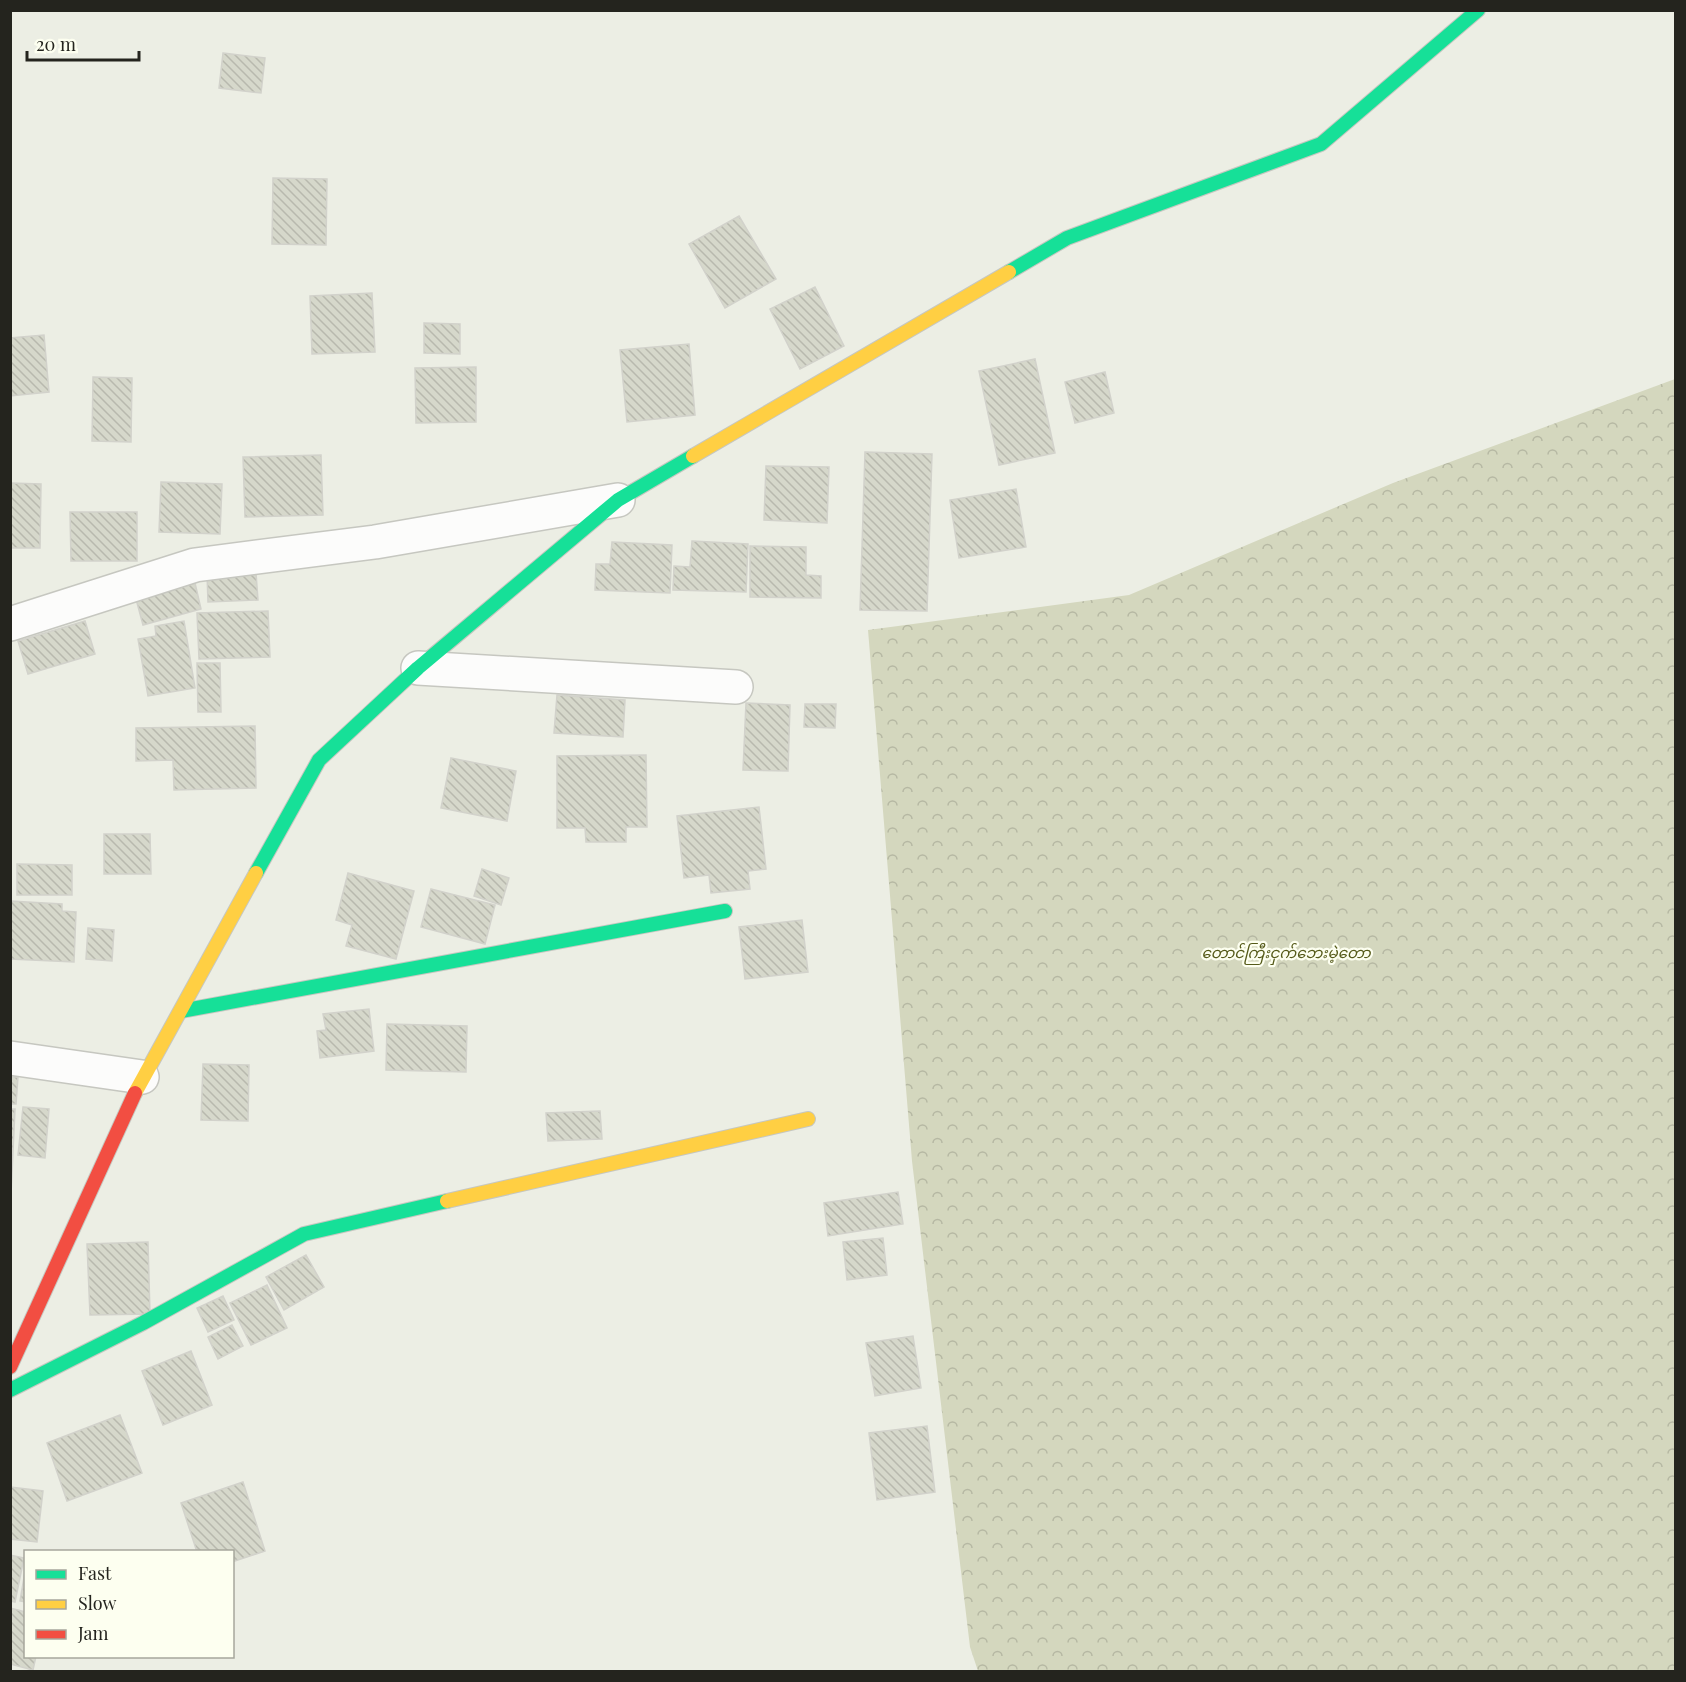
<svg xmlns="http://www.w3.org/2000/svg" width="1686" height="1682" font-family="'Playfair Display','Noto Sans Myanmar',serif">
<defs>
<pattern id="forest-crowns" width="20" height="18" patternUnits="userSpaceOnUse" patternTransform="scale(1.5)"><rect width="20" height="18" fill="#d4d7be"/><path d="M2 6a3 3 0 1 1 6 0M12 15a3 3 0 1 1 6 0" fill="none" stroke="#b6b8a3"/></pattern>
<pattern id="building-back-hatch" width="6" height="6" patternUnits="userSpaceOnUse" patternTransform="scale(1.5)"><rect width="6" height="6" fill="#d6d8cb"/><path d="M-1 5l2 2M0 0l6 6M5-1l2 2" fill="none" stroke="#b8b9ae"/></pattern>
</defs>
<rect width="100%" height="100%" fill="#eceee4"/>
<path fill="url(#forest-crowns)" d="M1675,379V1671H978L970,1647L912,1161L868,630L1129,595L1393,483Z"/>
<path fill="url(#building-back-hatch)" stroke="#d2d2cb" stroke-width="1.5" d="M223,53L265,58L261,93L219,88Z
M273,178L327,179L326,245L272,244Z
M739,216L776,279L725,308L689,244Z
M815,287L844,346L800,369L770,309Z
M372,293L375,352L312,354L310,296Z
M424,323L460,324V354L424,353Z
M44,335L49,392L10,396V338Z
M689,344L695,415L627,422L620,350Z
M1035,359L1055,453L999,465L979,371Z
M476,367V422L416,423L415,368Z
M1105,372L1114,413L1075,423L1065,382Z
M93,377L132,378L131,442L92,441Z
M865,452L932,454L927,611L860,610Z
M321,455L323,515L245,517L243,457Z
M766,466L829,467L827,523L764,520Z
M161,482L222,484L220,534L159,532Z
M10,483L41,484L40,548H10Z
M1016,489L1026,547L959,558L950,500Z
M70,512H137V561H71Z
M692,541L748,544L746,592L673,590L674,566L690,567Z
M612,542L672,545L670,593L595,590L596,564H610Z
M750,546L806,547V575L821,576V598L750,597Z
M256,573L258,600L208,602L207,574Z
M195,583L201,609L143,625L136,599Z
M268,611L270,657L199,659L197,613Z
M85,621L95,654L28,674L18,641Z
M184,621L195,688L148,696L138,639L156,636L155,626Z
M197,663H220L221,712H198Z
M557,695L625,700L623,737L554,733Z
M746,703L790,705L788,771L743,770Z
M805,704H836L835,728L804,727Z
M255,726L256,788L174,790L173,760L136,761V728Z
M646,755L647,827H626V842H586L585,828H557V756Z
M451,758L516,771L507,821L441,808Z
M759,807L766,869L748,871L750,889L711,893L709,875L684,878L677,816Z
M104,834H150L151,874H104Z
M17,864L72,865V895H17Z
M482,869L509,878L501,905L474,896Z
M348,873L414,891L396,959L346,946L352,925L336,920Z
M431,889L495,905L485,944L421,927Z
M10,901L62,904V911L76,912L74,962L10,959Z
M802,920L808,972L745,979L739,927Z
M88,928L114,930L112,961L86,959Z
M369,1009L374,1051L320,1058L317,1031L326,1030L323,1014Z
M387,1024L467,1026L466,1072L386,1070Z
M203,1064L249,1065L248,1121L201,1120Z
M10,1077H18L16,1104H10Z
M23,1107L49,1109L45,1158L18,1155Z
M10,1109H15L11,1194H10Z
M600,1111L602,1139L548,1141L546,1113Z
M898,1192L903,1224L828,1236L824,1203Z
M883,1238L887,1275L847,1280L843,1242Z
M148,1242L150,1314L90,1315L87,1244Z
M306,1255L324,1287L284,1310L266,1277Z
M267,1285L287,1328L251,1345L230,1303Z
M223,1296L234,1320L208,1332L197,1308Z
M232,1325L243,1346L218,1359L208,1337Z
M913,1336L921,1388L875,1396L866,1343Z
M191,1351L212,1405L163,1425L142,1371Z
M120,1415L142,1473L67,1501L47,1443Z
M927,1426L935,1492L877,1500L869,1433Z
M243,1482L265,1551L232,1562V1552H197L181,1503Z
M10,1487L43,1491L37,1542L10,1539Z
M10,1555L24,1558L15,1602L10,1601Z
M26,1566V1602L20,1601Z
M10,1608L26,1612V1656H36L33,1670L10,1664Z"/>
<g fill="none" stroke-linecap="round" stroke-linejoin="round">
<defs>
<path id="street" d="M10,624L195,565L375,542L618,500
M418,668L736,687
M10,1058L142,1077"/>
<path id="fast" d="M1009,272L1067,238L1321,144L1478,10
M256,873L319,760L418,668L618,500L693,456
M181,1011L725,911
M10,1390L143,1323L304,1234L447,1201"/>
<path id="slow" d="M693,456L1009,272
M135,1093L256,873
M447,1201L808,1119"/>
<path id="jam" d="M10,1367L135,1093"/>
</defs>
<use href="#street" stroke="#c6c7c0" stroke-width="36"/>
<use href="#fast" stroke="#c6c7c0" stroke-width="16"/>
<use href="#slow" stroke="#c6c7c0" stroke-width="16"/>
<use href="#jam" stroke="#c6c7c0" stroke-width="16"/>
<use href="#street" stroke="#fcfcfb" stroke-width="33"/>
<use href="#fast" stroke="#16e098" stroke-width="14"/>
<use href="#slow" stroke="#ffcf43" stroke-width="14"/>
<use href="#jam" stroke="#f24e42" stroke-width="14"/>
</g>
<g text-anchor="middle" stroke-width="4.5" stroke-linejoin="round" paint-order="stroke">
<g font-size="15" font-style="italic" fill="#555a19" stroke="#fdfff0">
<text x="1286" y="958">တောင်ကြီးငှက်ဘေးမဲ့တော</text>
</g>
</g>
<rect width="1686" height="1682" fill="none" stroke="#24241e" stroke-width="24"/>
<rect x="24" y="1550" width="210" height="108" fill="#fdfff0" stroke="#a6a79c" stroke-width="1.5"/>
<rect x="36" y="1570" width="30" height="9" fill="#16e098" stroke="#a6a79c" stroke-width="1.5"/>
<text x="78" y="1580" font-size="18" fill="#24241e">Fast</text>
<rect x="36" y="1600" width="30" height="9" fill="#ffcf43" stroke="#a6a79c" stroke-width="1.5"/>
<text x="78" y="1610" font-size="18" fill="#24241e">Slow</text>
<rect x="36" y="1630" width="30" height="9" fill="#f24e42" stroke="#a6a79c" stroke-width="1.5"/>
<text x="78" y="1640" font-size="18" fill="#24241e">Jam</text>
<path d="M27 51v9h112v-9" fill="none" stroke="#24241e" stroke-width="3"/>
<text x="36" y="51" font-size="18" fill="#24241e" stroke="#fdfff0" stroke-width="4.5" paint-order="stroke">20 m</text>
</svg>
